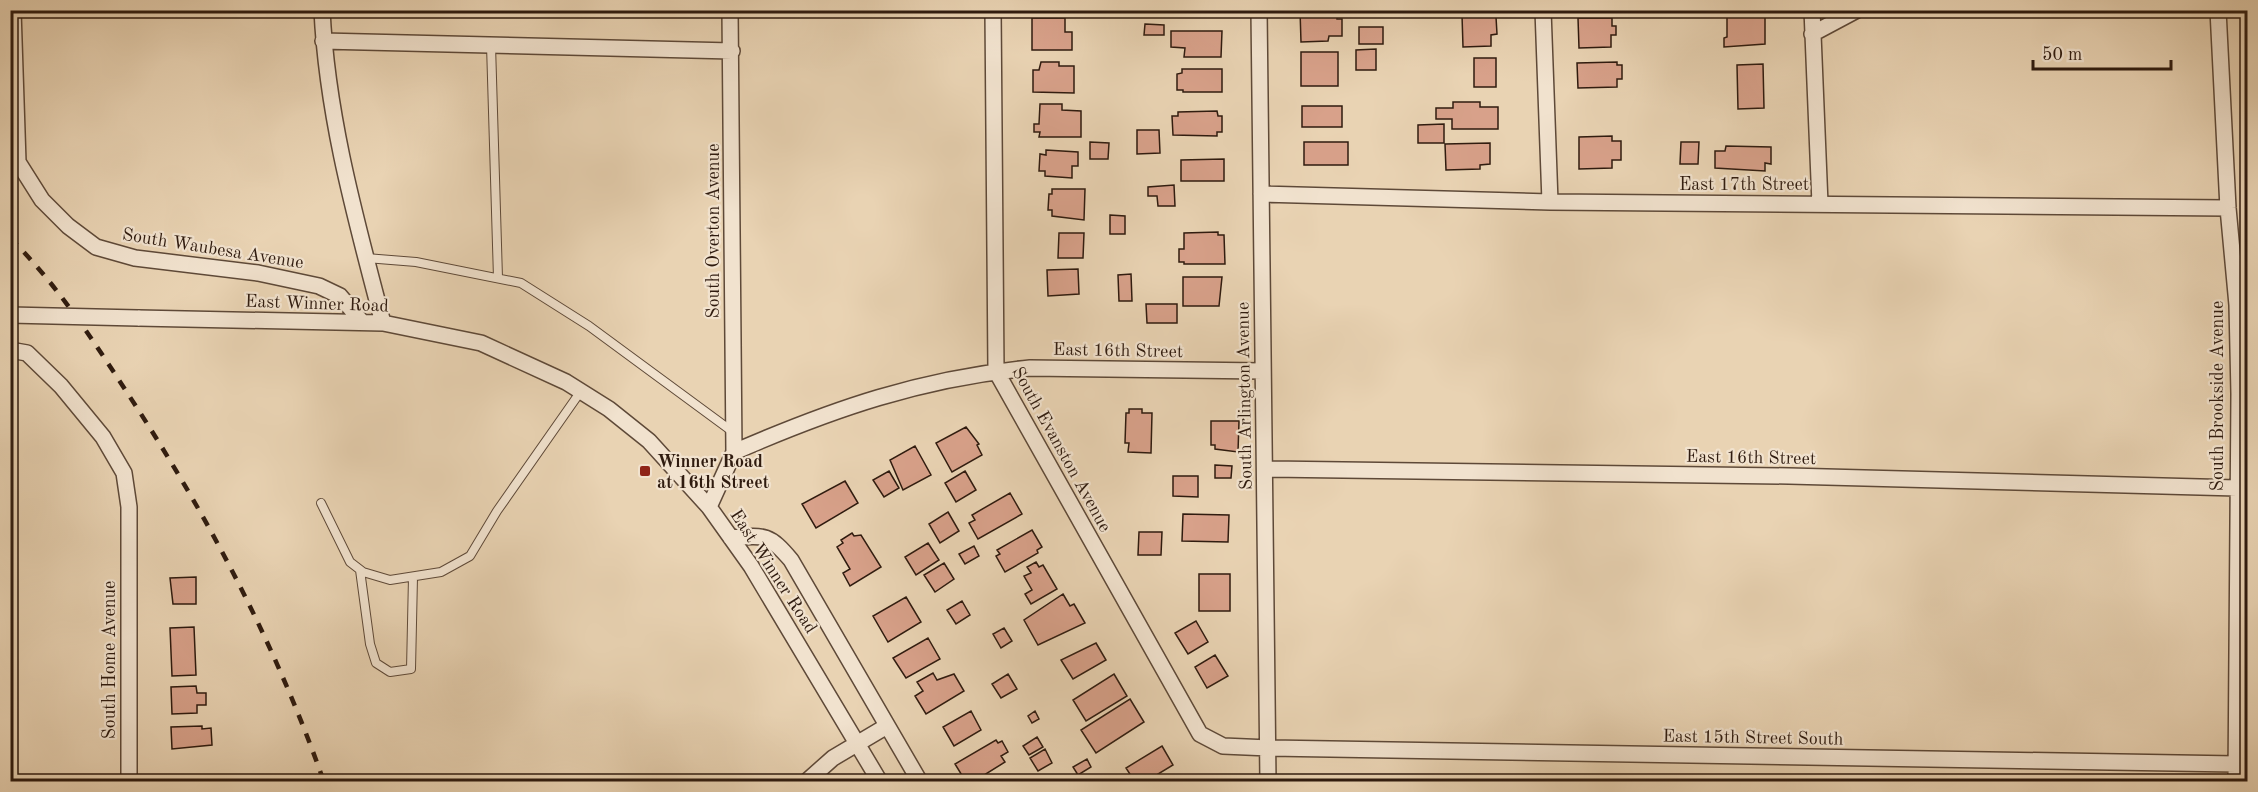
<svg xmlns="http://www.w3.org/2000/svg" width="2258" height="792" font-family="'Old Standard TT',serif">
<rect width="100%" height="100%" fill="#e9d3b3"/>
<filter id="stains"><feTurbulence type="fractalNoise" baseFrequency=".00333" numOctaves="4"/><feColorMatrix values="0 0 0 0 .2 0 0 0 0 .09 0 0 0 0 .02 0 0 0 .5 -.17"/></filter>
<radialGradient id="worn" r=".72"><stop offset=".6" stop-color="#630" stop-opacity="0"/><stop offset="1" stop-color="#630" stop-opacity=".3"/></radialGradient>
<path fill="#d8a18a" stroke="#2f1b0f" stroke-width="1.5" d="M1300,10H1337V19H1342V36H1329L1328,41L1301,42Z
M1749,10H1765V44L1724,47V38L1727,37V17H1749Z
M1462,15L1496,17L1497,34L1491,35V46L1463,47Z
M1032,18H1065V32H1072V50H1032Z
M1578,18H1612V26H1616V35H1611V47L1579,48Z
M1145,24L1164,25V35H1144Z
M1359,27H1383V44H1359Z
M1171,31H1222L1221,57H1184L1185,48L1171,47Z
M1376,49V70H1356V50Z
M1301,52H1338V86H1301Z
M1474,58H1496V87H1474Z
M1041,62H1059V66H1074V93L1033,92V70H1039Z
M1617,62V65H1622V79H1617V87L1578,88L1577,63Z
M1763,64L1764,108L1738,109L1737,65Z
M1182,69H1222V92H1183V90H1177V74L1182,73Z
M1453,102H1480V107H1498V129H1452V119H1436V108H1453Z
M1040,104H1062V110L1081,111V137H1039L1040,132H1034V124H1039Z
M1302,106H1342V127H1302Z
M1217,111L1218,116H1222V132H1217V136L1173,135L1172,116H1178V112Z
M1444,124V143H1418V125Z
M1137,130H1159L1160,153L1137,154Z
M1612,136V141H1621V160H1612V168L1579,169V137Z
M1090,142L1109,143L1108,159H1090Z
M1304,142H1348V165H1304Z
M1681,142H1699L1698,164H1680Z
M1490,143V164L1480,165V169L1446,170L1445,144Z
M1726,146L1771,147V164L1765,163V171L1715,168V151H1725Z
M1046,150L1078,152V166H1072V178L1045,176V171H1039L1040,154L1046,155Z
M1224,159V181H1181V160Z
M1174,185L1175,206H1158L1157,196H1148V187Z
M1052,189H1085L1084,220L1052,216V210H1048L1049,194H1052Z
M1110,215L1125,216V234H1110Z
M1218,232V235H1224L1225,264H1184V262H1179V249H1184V233Z
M1059,233H1084L1083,258H1058Z
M1078,269L1079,294L1048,296L1047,270Z
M1131,274L1132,301H1119L1118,275Z
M1183,277H1222L1219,306H1183Z
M1146,304H1177V323H1147Z
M1129,409H1142V413H1152L1151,453L1128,452L1129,443H1125L1126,413H1129Z
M1211,421H1239L1238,452L1215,449V445H1211Z
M966,427L979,444L977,445L982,455L952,472L936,443Z
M915,446L931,475L903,490L890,460Z
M1215,465L1232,466L1231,478H1215Z
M889,471L899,488L884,497L873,480Z
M965,471L976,490L956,502L945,483Z
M1173,476H1198V497L1173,496Z
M845,481L858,503L816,528L802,504Z
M1010,493L1022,514L978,539L969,523L975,520L972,515Z
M948,512L959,531L940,543L929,524Z
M1183,514L1229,515L1228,542L1182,541Z
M1032,530L1042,547L1037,550L1038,553L1005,572L996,556L1000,554L997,550Z
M1139,532H1162L1161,555H1138Z
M852,533L854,536L861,535L881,567L850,586L843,573L850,569L837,547L843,543L841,540Z
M928,543L939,560L916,575L905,557Z
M974,546L979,556L965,564L959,554Z
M1036,562L1039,567L1043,565L1057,589L1031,604L1025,594L1032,590L1024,576L1031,573L1027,567Z
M944,563L954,579L935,592L924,575Z
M1199,574H1230V611H1199Z
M196,577V604H173L170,578Z
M1063,594L1070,606L1074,604L1085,623L1038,645L1024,620Z
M906,597L921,622L888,642L873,616Z
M962,601L970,615L956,624L947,610Z
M1196,621L1208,642L1188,654L1175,633Z
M194,627L196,675L172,676L170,628Z
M1004,628L1012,641L1001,648L993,634Z
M928,638L940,659L906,678L893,658Z
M1096,643L1106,660L1073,679L1061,660Z
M1215,655L1228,676L1207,688L1195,667Z
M933,673L937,680L954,674L964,691L926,714L915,696L923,691L917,682Z
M1008,674L1017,689L1001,698L992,684Z
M1114,674L1127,696L1086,721L1073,700Z
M196,686L197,693H206V705H197V713L172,714L171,687Z
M1130,699L1144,722L1096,753L1081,730Z
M971,711L981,730L954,746L943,727Z
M1035,711L1039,719L1032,723L1028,716Z
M202,726V729L211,728L212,745L172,749L171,727Z
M1037,737L1043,747L1029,755L1023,746Z
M996,740L998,743L1002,741L1008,752L1001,756L1005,762L973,782H966L955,764Z
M1162,746L1173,765L1145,782H1135L1126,768Z
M1045,749L1052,763L1038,771L1030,758Z
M1087,759L1091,767L1078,775L1073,767Z"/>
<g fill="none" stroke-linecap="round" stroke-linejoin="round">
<defs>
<path id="service" d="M491,45L498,278
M366,258L416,262L521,283L589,326L733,432
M321,503L350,562L363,572L390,580L441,572L470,556L497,511L581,391
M360,570L370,644L376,663L390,672L411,669L413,577"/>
<path id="minor" d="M13,10L18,162L42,200L68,226L96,247L135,258L258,273L319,286L340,296L362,322
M322,10C327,117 356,220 383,323
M993,10L996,371L1200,734L1223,746L1269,748L2236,764
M1259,10L1268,782
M1543,10L1550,202
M1812,10L1820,204
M2218,10L2228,208L2237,305L2239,394L2236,782
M1812,34L1857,10
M323,41L732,51
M1261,194L1550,202L2228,208
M138,318L383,323L481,343L566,382L609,409L649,441L709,507L751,566L880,782
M10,350L27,353L61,386L103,437L124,473L129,507V782
M734,452C833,409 922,378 1030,368L1263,371
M1265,469L1789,476L2237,488
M709,507L734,452L730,10
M731,538C765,535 769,534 791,560L920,782
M806,782L833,758L887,726"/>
</defs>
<use href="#service" stroke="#5e4938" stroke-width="10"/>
<use href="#minor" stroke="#5e4938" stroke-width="18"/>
<use href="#service" stroke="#f1e2ce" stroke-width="8"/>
<use href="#minor" stroke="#f1e2ce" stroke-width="15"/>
<path stroke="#2f1b0f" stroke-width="4.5" stroke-dasharray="10 10" stroke-linecap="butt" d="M10,238C56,283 93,340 128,394C208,516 275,643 324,782"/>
<defs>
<path id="minor-bridge" d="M10,315L138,318"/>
</defs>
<use href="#minor-bridge" stroke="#5e4938" stroke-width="18" stroke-linecap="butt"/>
<use href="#minor-bridge" stroke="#f1e2ce" stroke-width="15"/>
</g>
<rect fill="#8f2418" stroke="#f1e2ce" stroke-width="2" x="639" y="465" width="12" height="12" rx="3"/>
<g text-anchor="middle" stroke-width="4.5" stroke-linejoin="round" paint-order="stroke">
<g font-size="18" fill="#2f1b0f" stroke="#f1e2ce">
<text x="1744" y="190">East 17th Street</text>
<text transform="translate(713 231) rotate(-90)" y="6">South Overton Avenue</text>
<text transform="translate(213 248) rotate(9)" y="6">South Waubesa Avenue</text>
<text transform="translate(317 303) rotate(2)" y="6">East Winner Road</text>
<text transform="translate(1118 350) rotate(1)" y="6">East 16th Street</text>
<text transform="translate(1244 396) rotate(-91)" y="6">South Arlington Avenue</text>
<text transform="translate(2217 396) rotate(-90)" y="6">South Brookside Avenue</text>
<text transform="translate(1062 449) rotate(61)" y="6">South Evanston Avenue</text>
<text transform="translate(1751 457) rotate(1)" y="6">East 16th Street</text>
<text transform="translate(774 571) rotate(57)" y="6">East Winner Road</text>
<text transform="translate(109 660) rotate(-90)" y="6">South Home Avenue</text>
<text transform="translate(1753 737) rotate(1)" y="6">East 15th Street South</text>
</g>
<g font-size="18" font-weight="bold" fill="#2f1b0f" stroke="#f1e2ce" text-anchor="start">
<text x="657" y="467">Winner Road<tspan x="657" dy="21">at 16th Street</tspan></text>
</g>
</g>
<rect width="2258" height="792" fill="none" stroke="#e9d3b3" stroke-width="36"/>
<rect x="12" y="12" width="2234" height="768" fill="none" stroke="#2f1b0f" stroke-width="3"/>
<rect x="18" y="18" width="2222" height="756" fill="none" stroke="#2f1b0f" stroke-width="1.5"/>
<path d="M2033 60v9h138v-9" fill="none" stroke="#2f1b0f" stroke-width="3"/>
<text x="2042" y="60" font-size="18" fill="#2f1b0f" stroke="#f1e2ce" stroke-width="4.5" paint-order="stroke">50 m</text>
<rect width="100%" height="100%" filter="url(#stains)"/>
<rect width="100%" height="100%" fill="url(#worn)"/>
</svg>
